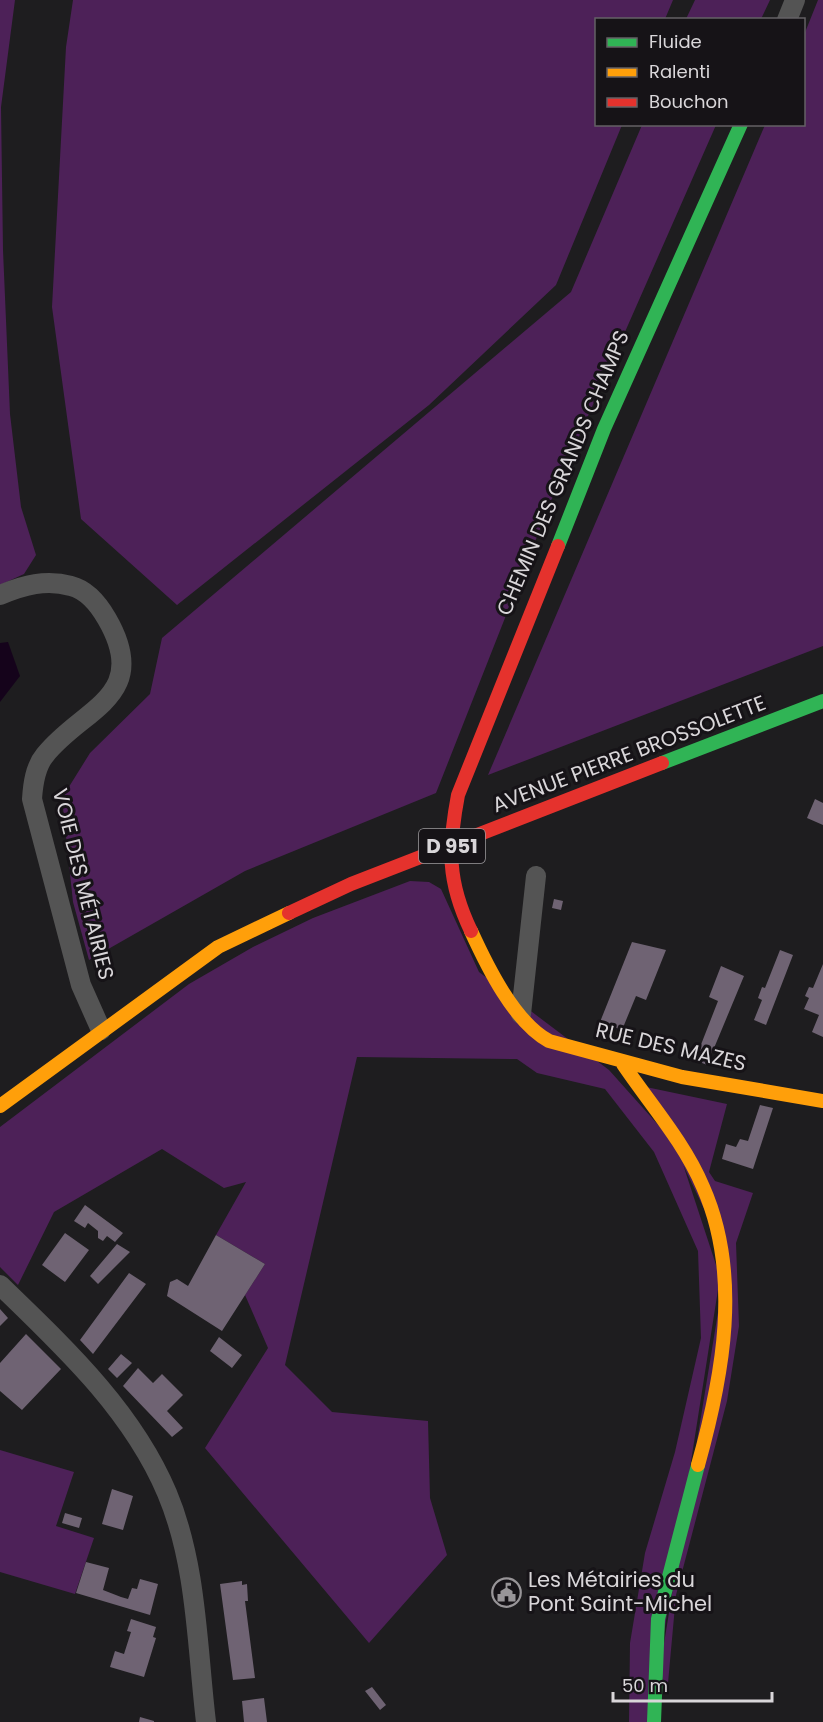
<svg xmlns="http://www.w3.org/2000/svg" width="823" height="1722" font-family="Poppins,sans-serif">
<rect width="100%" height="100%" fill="#1e1d1f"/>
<path fill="#4d2158" d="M0,0H15L1,107L3,250L10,414L21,507L36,555L24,574L0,585Z
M73,0H673L665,19L596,20V124L622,125L556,285L429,405L177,605L81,519L52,307L66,47Z
M695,0H770L761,19H686Z
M818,0H823V646L488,775L765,125L804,124V35Z
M642,125H716L555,491L436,793L245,871L89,960L73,902L62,798L90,753L150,694L162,638L571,292Z
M410,881L429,882L441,889L479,972L609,1070L677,1146L720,1277L650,1722H629L630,1643L645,1553L675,1452L701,1338L698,1251L654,1152L605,1089L537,1073L517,1059L357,1057L285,1365L332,1412L428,1421L430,1498L447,1555L369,1643L205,1448L268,1348L245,1295L265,1264L216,1235L246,1182L224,1188L162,1149L54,1212L18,1285L0,1267V1127L189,984L253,947L313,918Z
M646,1087L727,1104L709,1172L715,1181L753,1193L736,1243L739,1326L727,1401L676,1595L667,1694L660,1668L727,1257Z
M0,1450L74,1472L56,1526L94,1538L75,1594L0,1572Z"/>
<path fill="#15031b" d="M8,642L20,676L0,702V643Z"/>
<path fill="#6f6373" d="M815,799L823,803V825L807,818Z
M554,899L563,901L561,910L552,908Z
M632,942L666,950L646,1000L636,996L622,1030L600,1022Z
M780,950L793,955L766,1025L754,1020L762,1000L758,998L762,987L765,988Z
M823,964V1037L812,1032L819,1015L804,1009L809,998L805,996L809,987L813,988Z
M721,966L744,976L707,1065L695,1060L718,1001L709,997Z
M760,1105L773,1108L753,1169L722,1159L726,1144L736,1147L740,1139L748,1141Z
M85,1205L123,1233L115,1242L107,1236L103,1241L98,1238V1231L88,1223L85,1228L74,1221Z
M65,1233L89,1250L65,1282L42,1265Z
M216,1235L265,1264L222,1331L167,1296L170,1282L177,1279L188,1286Z
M117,1244L130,1252L98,1284L90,1276Z
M129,1273L146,1284L93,1354L80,1340Z
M0,1309L8,1318L0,1326Z
M26,1334L61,1369L22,1410L0,1391V1363Z
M219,1337L242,1355L232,1368L210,1351Z
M121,1354L132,1363L117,1378L108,1369Z
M138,1368L153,1383L162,1374L183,1395L167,1411L183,1428L172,1437L123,1386Z
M112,1489L133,1496L123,1530L102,1524Z
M65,1513L82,1518L79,1528L62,1523Z
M86,1562L109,1568L103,1590L121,1597L128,1599L132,1588L137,1589L140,1579L158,1584L150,1615L76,1593Z
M242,1581V1585L247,1584L248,1601H245L255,1678L233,1680L220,1584Z
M131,1619L156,1627L153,1637L156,1638L144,1677L110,1667L115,1651L124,1654L131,1632L127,1631Z
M372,1687L386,1705L380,1710L365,1691Z
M264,1698L267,1722H244L242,1701Z
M140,1717L154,1721V1722H139Z"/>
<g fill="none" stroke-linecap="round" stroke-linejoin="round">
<path stroke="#545454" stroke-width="20" d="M787,20L795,0
M0,595C24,585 46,579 71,586C87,590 99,605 107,619C152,697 82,708 45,755C35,767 33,784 32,799L81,985L101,1030
M521,1014L536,876
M0,1285C64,1347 132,1410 167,1493C197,1564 197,1647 206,1722"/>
<path stroke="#30b455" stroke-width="14" d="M558,546L604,429L741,124
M662,763L823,701
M654,1722L658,1619L698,1465"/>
<path stroke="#ff9f0a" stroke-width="14" d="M471,931C487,966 514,1022 549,1041L682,1077L823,1101
M623,1064C650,1104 684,1142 703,1187C742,1275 723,1376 698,1465
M0,1106L218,947L289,913"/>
<path stroke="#e5322d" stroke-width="14" d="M289,913L351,884L662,763
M471,931C447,881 448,848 458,795L558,546"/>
</g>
<defs>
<symbol id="civic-ring" viewBox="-11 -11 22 22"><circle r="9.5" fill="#161317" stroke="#989598" stroke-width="1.5"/><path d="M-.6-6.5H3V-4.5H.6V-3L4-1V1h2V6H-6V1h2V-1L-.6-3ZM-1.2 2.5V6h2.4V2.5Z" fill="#989598"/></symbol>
</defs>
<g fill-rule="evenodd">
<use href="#civic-ring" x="490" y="1576" width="33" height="33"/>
</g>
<g text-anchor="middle" stroke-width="6" stroke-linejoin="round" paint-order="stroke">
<rect fill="#161317" stroke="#9e9c9f" stroke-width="1.5" x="419" y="829" width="66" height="34" rx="4.5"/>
<g font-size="20" font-weight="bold" fill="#d9d6d9">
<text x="452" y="853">D 951</text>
</g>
<g font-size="21" fill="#d9d6d9" stroke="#161317">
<text transform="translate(563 473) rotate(-67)" y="7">CHEMIN DES GRANDS CHAMPS</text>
<text transform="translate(629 754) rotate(-21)" y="7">AVENUE PIERRE BROSSOLETTE</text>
<text transform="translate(83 884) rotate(76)" y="7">VOIE DES MÉTAIRIES</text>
<text transform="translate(671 1047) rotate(13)" y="7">RUE DES MAZES</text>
</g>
<g font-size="21" fill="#d9d6d9" stroke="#161317" text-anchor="start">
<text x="528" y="1587">Les Métairies du<tspan x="528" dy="24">Pont Saint-Michel</tspan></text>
</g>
</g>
<rect x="595" y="18" width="210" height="108" fill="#161317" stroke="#646165" stroke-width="1.5"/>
<rect x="607" y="38" width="30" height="9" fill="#30b455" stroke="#646165" stroke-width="1.5"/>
<text x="649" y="48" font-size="18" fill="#d9d6d9">Fluide</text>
<rect x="607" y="68" width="30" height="9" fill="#ff9f0a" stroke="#646165" stroke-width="1.5"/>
<text x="649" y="78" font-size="18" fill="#d9d6d9">Ralenti</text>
<rect x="607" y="98" width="30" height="9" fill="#e5322d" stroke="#646165" stroke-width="1.5"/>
<text x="649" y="108" font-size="18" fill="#d9d6d9">Bouchon</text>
<path d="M613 1692v9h159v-9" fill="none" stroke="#d9d6d9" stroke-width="3"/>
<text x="622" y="1692" font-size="18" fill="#d9d6d9" stroke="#161317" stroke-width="4.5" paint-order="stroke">50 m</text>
</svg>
